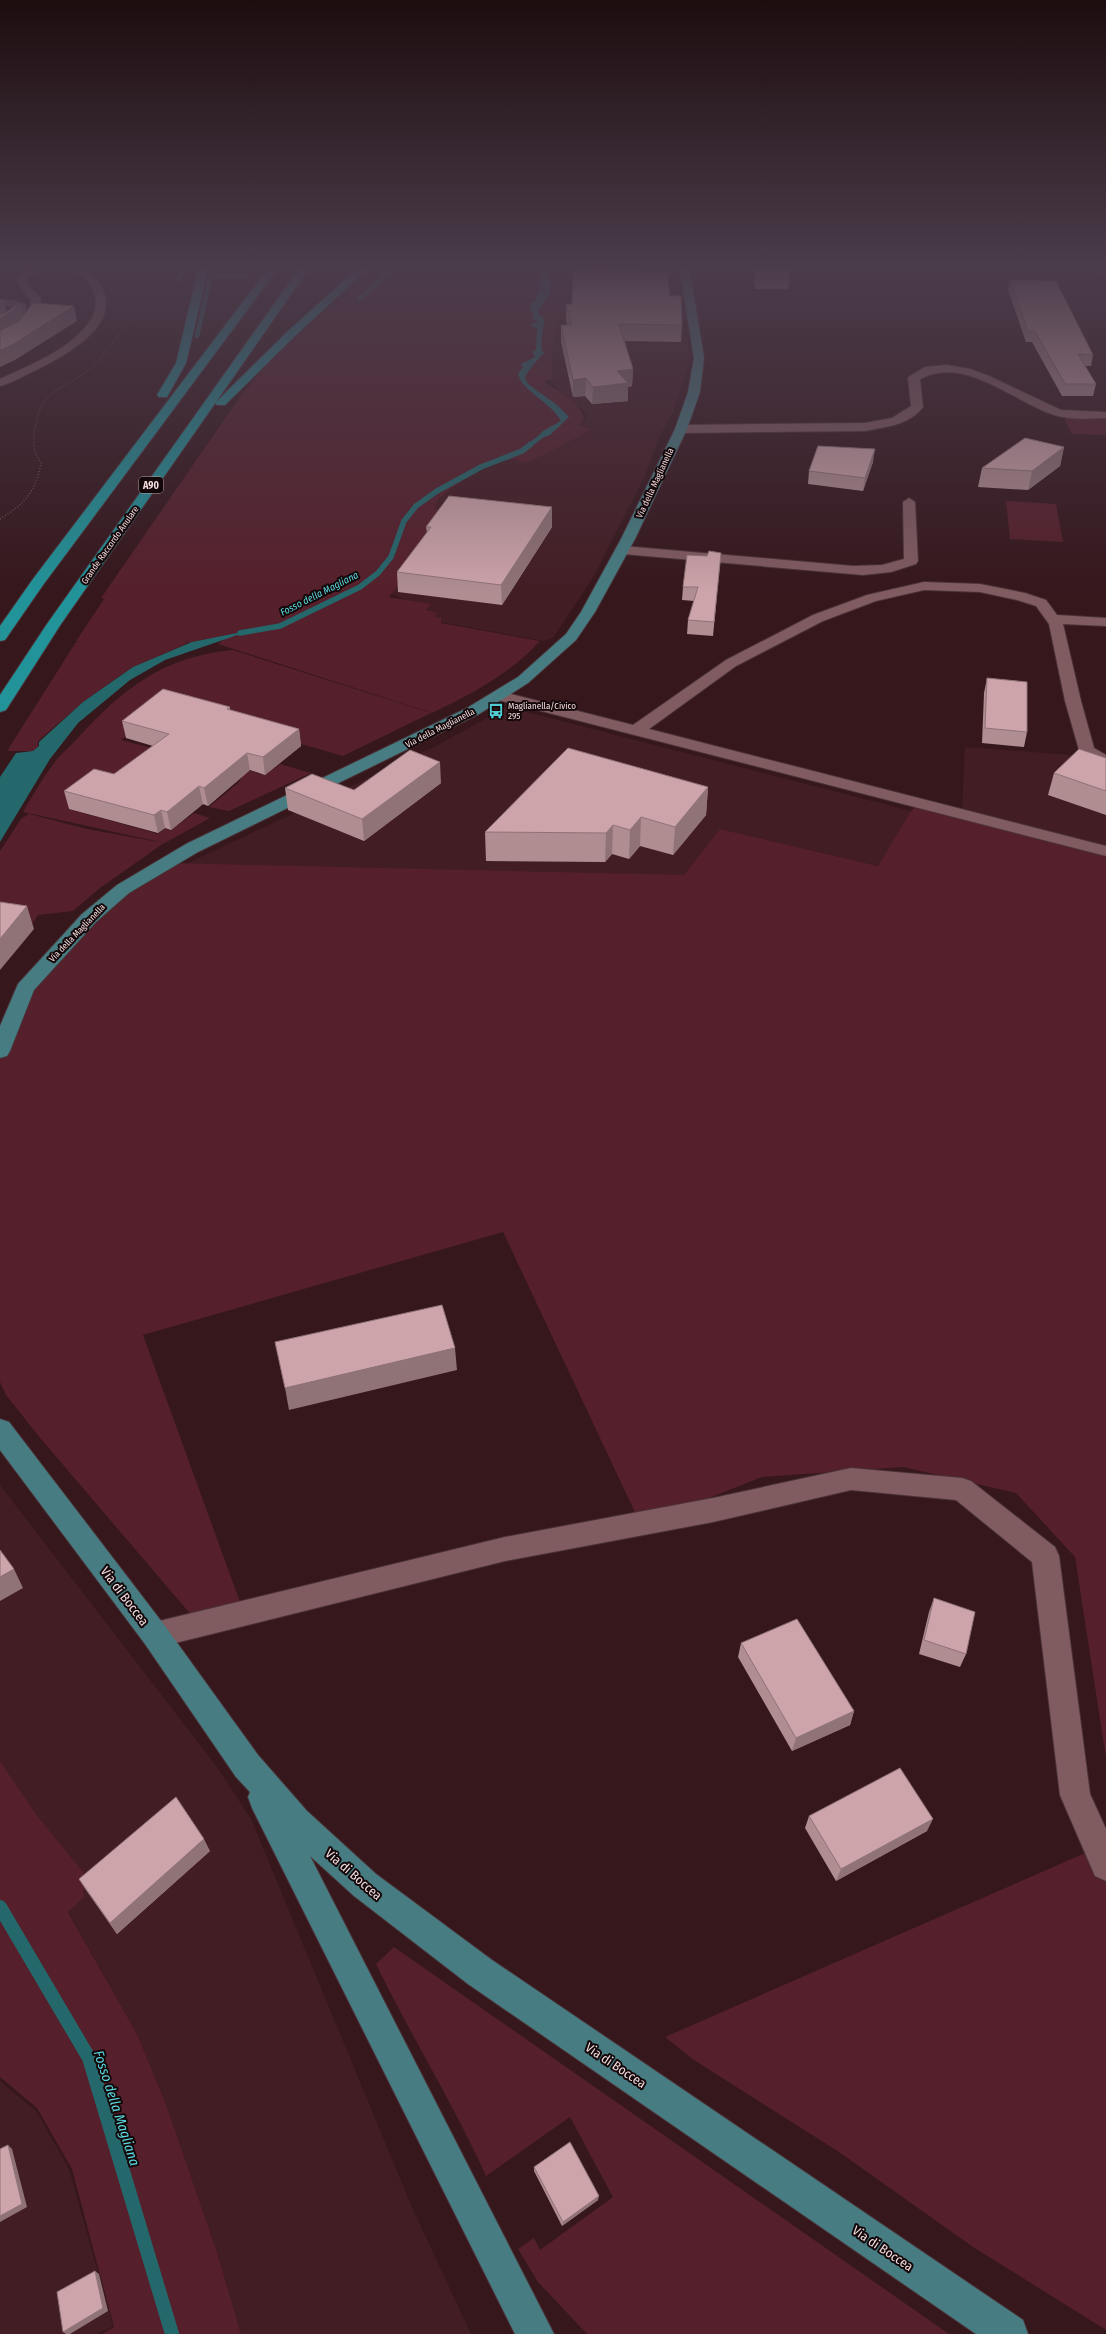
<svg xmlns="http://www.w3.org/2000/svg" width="1106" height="2334" font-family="'Fira Sans Condensed',sans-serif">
<rect width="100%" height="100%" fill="#35171c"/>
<path fill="#431d24" d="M568,266H675L690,359L672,415L660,435L644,478L594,576L553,638L544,641L418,618L407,600L383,591L432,516L435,499L475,473L567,436L581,425L588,415L547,378L561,293Z
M507,707L911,811L879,866L720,829L684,876L186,864L436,746Z
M965,747L1084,756L1106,768V846L962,811Z
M0,1485L217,1767L251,1819L411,2205L471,2334H241L217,2252L167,2107L137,2034L68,1911L84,1897L38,1817L0,1761Z
M0,2081L36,2111L69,2169L113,2326L98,2334H0Z"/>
<path fill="#55202b" d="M374,266H574L573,279H567L565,298L569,319L556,321L559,328C553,341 549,363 554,377L544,382C558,391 581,401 584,419L579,426L592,429L546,454L523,463C520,462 517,459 514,459C496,458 447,488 436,502H438L434,508L441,510L421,555L389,597L431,604L425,610L437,613L435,617L441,618V623L540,641C510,674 472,694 432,713L218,644L225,638L253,630L187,643L186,640V644L133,667L121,675L83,702L38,741V747L33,751H7L76,642L81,641H76L104,599L101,598L242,394L268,363Z
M1064,418L1106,419V435L1072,434Z
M1006,501L1056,504L1063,542L1010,539Z
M233,650L431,713L343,756L167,705L121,740L167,752L98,786L68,809L158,834L165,829L171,830L194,813L210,818L165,843L23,812C32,797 41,780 52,766C58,756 69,748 77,739C122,689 164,656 233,650Z
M280,764L311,773L229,811L209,807L238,783L247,770L265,775Z
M918,804L1106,851V1758L1075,1557L1016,1493L903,1467L762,1477L641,1525L503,1232L143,1335L240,1602L193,1617L41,1439L6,1395L0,1382V1054L42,970L89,918L164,863L684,875L720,829L878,866L911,811Z
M29,814L87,829L164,843L100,888L73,911L38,915L30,927L0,922V851L21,819Z
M0,1761L38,1817L92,1883L83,1891L84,1897L68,1912L137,2034L167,2107L217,2252L241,2334H102L114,2327L72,2169L37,2108L0,2077Z
M1092,1850L1106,1881V2330L973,2247L839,2152L694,2060L665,2037Z
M394,1947L949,2334H587L538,2282L518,2249L534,2238L540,2250L613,2197L570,2117L486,2176C453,2103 411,2036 376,1964Z"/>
<path fill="#25686c" d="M542,266H551L548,279L551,287L549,294L538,312L545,321C542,326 541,344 542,351L545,352C539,358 529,369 525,377L528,384L557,405L569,417L550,435L535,440L543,431L561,421C550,401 521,391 518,373L523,367L521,364L535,357L532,352L536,350L537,329L530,325L537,322L532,318L533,313L530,310L531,303L536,301V296L540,291L538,282L544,272Z
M252,630L165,660L130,680L78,723L50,759L0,842V777L16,753L33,751L39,746V742L83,702L133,667L192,642Z"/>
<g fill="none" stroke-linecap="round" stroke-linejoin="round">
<path stroke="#25686c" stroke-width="4.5" d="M213,266L254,267
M211,277H247
M179,279L184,266
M360,299L395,266
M197,336L213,266
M530,445L544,434"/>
<path stroke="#25686c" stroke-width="5.5" d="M240,633L280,626L360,587L378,573L391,557L404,521L416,506L437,491L481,467L522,451L531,444"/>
<path stroke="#25686c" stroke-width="14" d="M0,1907L89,2058L172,2334"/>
<defs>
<path id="minor" d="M37,266C64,266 91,262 103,290C120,328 60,358 34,371C23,376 12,383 0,386V379C30,365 67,351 88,324C104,304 94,275 68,270C54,268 41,270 29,275L26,280L32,290L41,298C40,319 20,341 0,346V338C15,329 30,318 31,299L25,294L16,280L22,271Z
M586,266C597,266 607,269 619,269V266H629L628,272C620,280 598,274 589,271Z
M1076,266H1093L1106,269V275Z
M0,299L16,301L26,305V311L10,325H2V321L17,308L0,305Z
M947,365L970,369L989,376L1061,410L1106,412V418C1088,419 1071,420 1054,415C1012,401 965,355 920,379L923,407C910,425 885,427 865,431L681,433L675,429L681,425L865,423L892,418L911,406L908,378L910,376L925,367Z
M909,498L915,502L918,561L916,564L891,572L863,575L623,554L616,550L623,546L853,566L882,565L904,559L903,502Z
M924,582L980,584L1025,593L1046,600L1057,615L1106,618V626L1063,624L1081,701L1094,748L1106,755V767L1100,765L1079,750L1065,701L1049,624L1036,606L1017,600L980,592L924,590L876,601L823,621L736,666L649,729L1106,846V856L494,699L491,696L494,693L499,691L633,725L726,660L813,615L867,595Z
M851,1468L962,1478L971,1481L1055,1547L1059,1556L1090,1794L1106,1829V1881L1095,1876L1060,1795L1032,1562L956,1500L851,1490L713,1522L505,1561L155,1648L145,1644L141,1635L145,1626L155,1622L505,1537L713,1498Z"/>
<path id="major" d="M679,266H689L704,358L700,392L687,429L635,539L595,612L576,640L528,683L479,714L198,852L129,893L96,922L34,990L10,1051L7,1056L0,1058V1026L18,984L82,914L117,885L186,844L467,708L518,677L566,634L581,612L621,539L675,429L688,392L694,358Z
M0,1419L9,1422L165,1626L258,1755L307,1811L376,1874L492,1960L1023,2320L1028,2334H976L468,1984L354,1896L310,1856L554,2334H515L252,1808L248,1797L250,1792L236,1777L145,1644L0,1450Z"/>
<path id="highway" d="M199,266H209L186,363L167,397H159L157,395L176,363Z
M270,266H280L43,585L5,640L0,641V626L33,579Z
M301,266H311L61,624L6,710L0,712V695L47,624Z
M360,266H371L295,336L225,405H217L215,403L217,401L287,332Z"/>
</defs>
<use href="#minor" stroke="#4a3237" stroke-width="2"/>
<use href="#major" stroke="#4a3237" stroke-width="2"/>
<use href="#highway" stroke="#4a3237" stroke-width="2"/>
<path stroke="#6e5357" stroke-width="1" stroke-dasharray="1 1.5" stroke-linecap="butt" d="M34,445C33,435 35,428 37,418C46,386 70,387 91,368C105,356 116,337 128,323L131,315L129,300L121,293"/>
<path stroke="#6e5357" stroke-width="1.5" stroke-dasharray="1 2" stroke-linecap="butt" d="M0,519C24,504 36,492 41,463L35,452L34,444"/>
<use href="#minor" fill="#805b60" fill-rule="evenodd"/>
<use href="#major" fill="#477d82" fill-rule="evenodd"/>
<use href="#highway" fill="#219399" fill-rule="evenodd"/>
</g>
<path fill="#af8d91" d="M754,266H789L790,277L788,289H755Z
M1010,280L1093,355L1091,366H1085L1096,384L1093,396H1062L1032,342H1026L1008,290Z
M670,296L682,325L681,342L624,341L633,369L632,386L628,387V401L592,404L585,396L573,397L561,342V325H567L566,321V305Z
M1064,447L1060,466L1028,490L978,487L982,468Z
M873,462L863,491L808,484L809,471Z
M426,527H552L502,605L398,592L397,572L427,533Z
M721,553L713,636L687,634L688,620L694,601L682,600L683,587L707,556Z
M987,678L1027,732L1024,747L982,743L984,693Z
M230,707V710L299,729L301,746L265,775L250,770L208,806L203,804L171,830L165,828L158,833L69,809L64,791L114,774L153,746L126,738L122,721Z
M1106,758V815L1048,795L1054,773Z
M441,783L364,841L288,810L285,788L354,790Z
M708,787L706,815L673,855L640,846L629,859L612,854L605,862L486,861L485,832Z
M934,1598L966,1654L960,1667L919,1654L929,1612Z
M741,1643L854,1711L850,1725L792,1751L738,1657Z
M809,1816L927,1831L836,1881L805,1828Z
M210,1851L117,1934L86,1890L79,1879Z
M534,2167L598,2200L562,2226L534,2171Z"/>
<path fill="#8f7376" d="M4,300L7,314L20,302L24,316L15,326L0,336V303Z
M74,306L77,321L15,360L0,367V350Z
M633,369L632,386L628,387V401L592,404L593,387L617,371Z
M586,378L585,396L573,397V380Z
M1064,447L1060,466L1028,490L1032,471Z
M875,449L873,462L863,491L865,478Z
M552,507V527L502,605L501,585Z
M299,729L301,746L265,775L263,757Z
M247,753L250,770L208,806L204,788Z
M440,762L441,783L364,841L362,819Z
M199,786L203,804L171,830L167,812Z
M708,787L706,815L673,855L675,827Z
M161,810L165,828L158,833L154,815Z
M641,817L640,846L629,859L630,830Z
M613,825L612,854L605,862L606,833Z
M27,906L34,929L0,970V939Z
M455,1348L457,1370L289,1410L285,1388Z
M14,1569L23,1588L0,1601V1577Z
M854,1711L850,1725L792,1751L796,1738Z
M933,1819L927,1831L836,1881L841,1869Z
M204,1839L210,1851L117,1934L110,1923Z
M8,2145L12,2149L27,2207L0,2222V2216Z
M599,2196L598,2200L562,2226L563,2222Z
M95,2271L99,2274L108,2311L70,2334H66L63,2332Z"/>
<path fill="#cca4a9" stroke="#8f7376" d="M755,266H789L790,277H756Z
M573,270L667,271L670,296H681L682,325L619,324L633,369L617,371L628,383L593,387L586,378L573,380L561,325H572L566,305L572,304Z
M1010,280L1056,281L1093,355L1078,354L1096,384H1065L1035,331H1028Z
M0,300H4L0,303Z
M20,302L12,311L0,319V314L5,313Z
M33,303L74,306L12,345L0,350V331L19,321Z
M1025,438L1064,447L1032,471L982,468Z
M818,446L875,449L865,478L809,471Z
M449,496L552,507L501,585L397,572L431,527H426Z
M709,551L721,553L714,622L688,620L698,587H683L687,555L707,556Z
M987,678L1027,682V732L985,728Z
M163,689L230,707L227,709L299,729L263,757L247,753L204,788L199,786L167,812L161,810L154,815L64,791L94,769L114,774L169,734L122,721Z
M568,748L708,787L675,827L641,817L630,830L613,825L606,833L485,832Z
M1079,749L1106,758V791L1054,773Z
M410,750L440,762L362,819L285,788L312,774L354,790Z
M0,902L27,906L0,939Z
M442,1305L455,1348L285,1388L275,1342Z
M0,1550L14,1569L0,1577Z
M934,1598L975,1612L966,1654L924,1640Z
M797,1619L854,1711L796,1738L741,1643Z
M900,1768L933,1819L841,1869L809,1816Z
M176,1797L204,1839L110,1923L79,1879Z
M570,2142L599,2196L563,2222L534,2167Z
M8,2145L22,2204L0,2216V2149Z
M95,2271L103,2308L63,2332L57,2292Z"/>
<linearGradient id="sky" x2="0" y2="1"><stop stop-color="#1d0d0f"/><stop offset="0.45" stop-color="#4b3c4b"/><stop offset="1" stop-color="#4b3c4b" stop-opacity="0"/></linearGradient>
<rect width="1106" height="593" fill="url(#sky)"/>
<defs>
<symbol id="bus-bare" viewBox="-9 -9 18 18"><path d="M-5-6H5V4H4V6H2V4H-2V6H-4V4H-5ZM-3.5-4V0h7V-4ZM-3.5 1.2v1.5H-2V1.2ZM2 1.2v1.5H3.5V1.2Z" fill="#51ccd2" stroke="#140709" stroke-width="2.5" paint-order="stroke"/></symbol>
</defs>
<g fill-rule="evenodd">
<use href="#bus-bare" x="485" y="700" width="22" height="22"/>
</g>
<g text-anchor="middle" stroke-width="4" stroke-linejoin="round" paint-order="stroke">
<g font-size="9" fill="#f2dcdf" stroke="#140709">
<text transform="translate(655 483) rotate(-65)" y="3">Via della Maglianella</text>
<text transform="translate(110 545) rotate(-55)" y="3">Grande Raccordo Anulare</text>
<text transform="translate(440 728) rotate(-27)" y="3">Via della Maglianella</text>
<text transform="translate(77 933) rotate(-46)" y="3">Via della Maglianella</text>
</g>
<g font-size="9" fill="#f2dcdf" stroke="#140709" text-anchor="start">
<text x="508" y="709">Maglianella/Civico<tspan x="508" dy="10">295</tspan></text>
</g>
<rect fill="#140709" stroke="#af9c9f" stroke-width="1" x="139" y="477" width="24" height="16" rx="3"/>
<g font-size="10" font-weight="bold" fill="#f2dcdf">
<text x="151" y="489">A90</text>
</g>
<g font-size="10" font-style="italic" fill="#58dae0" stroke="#140709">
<text transform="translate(319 593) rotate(-27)" y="4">Fosso della Magliana</text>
</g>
<g font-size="13" fill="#f2dcdf" stroke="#140709">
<text transform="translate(125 1596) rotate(53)" y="5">Via di Boccea</text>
<text transform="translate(354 1874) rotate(41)" y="5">Via di Boccea</text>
<text transform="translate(616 2065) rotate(34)" y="5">Via di Boccea</text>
<text transform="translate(883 2248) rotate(34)" y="5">Via di Boccea</text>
</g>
<g font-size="14" font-style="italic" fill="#58dae0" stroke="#140709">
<text transform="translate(117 2108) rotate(72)" y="5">Fosso della Magliana</text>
</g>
</g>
</svg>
